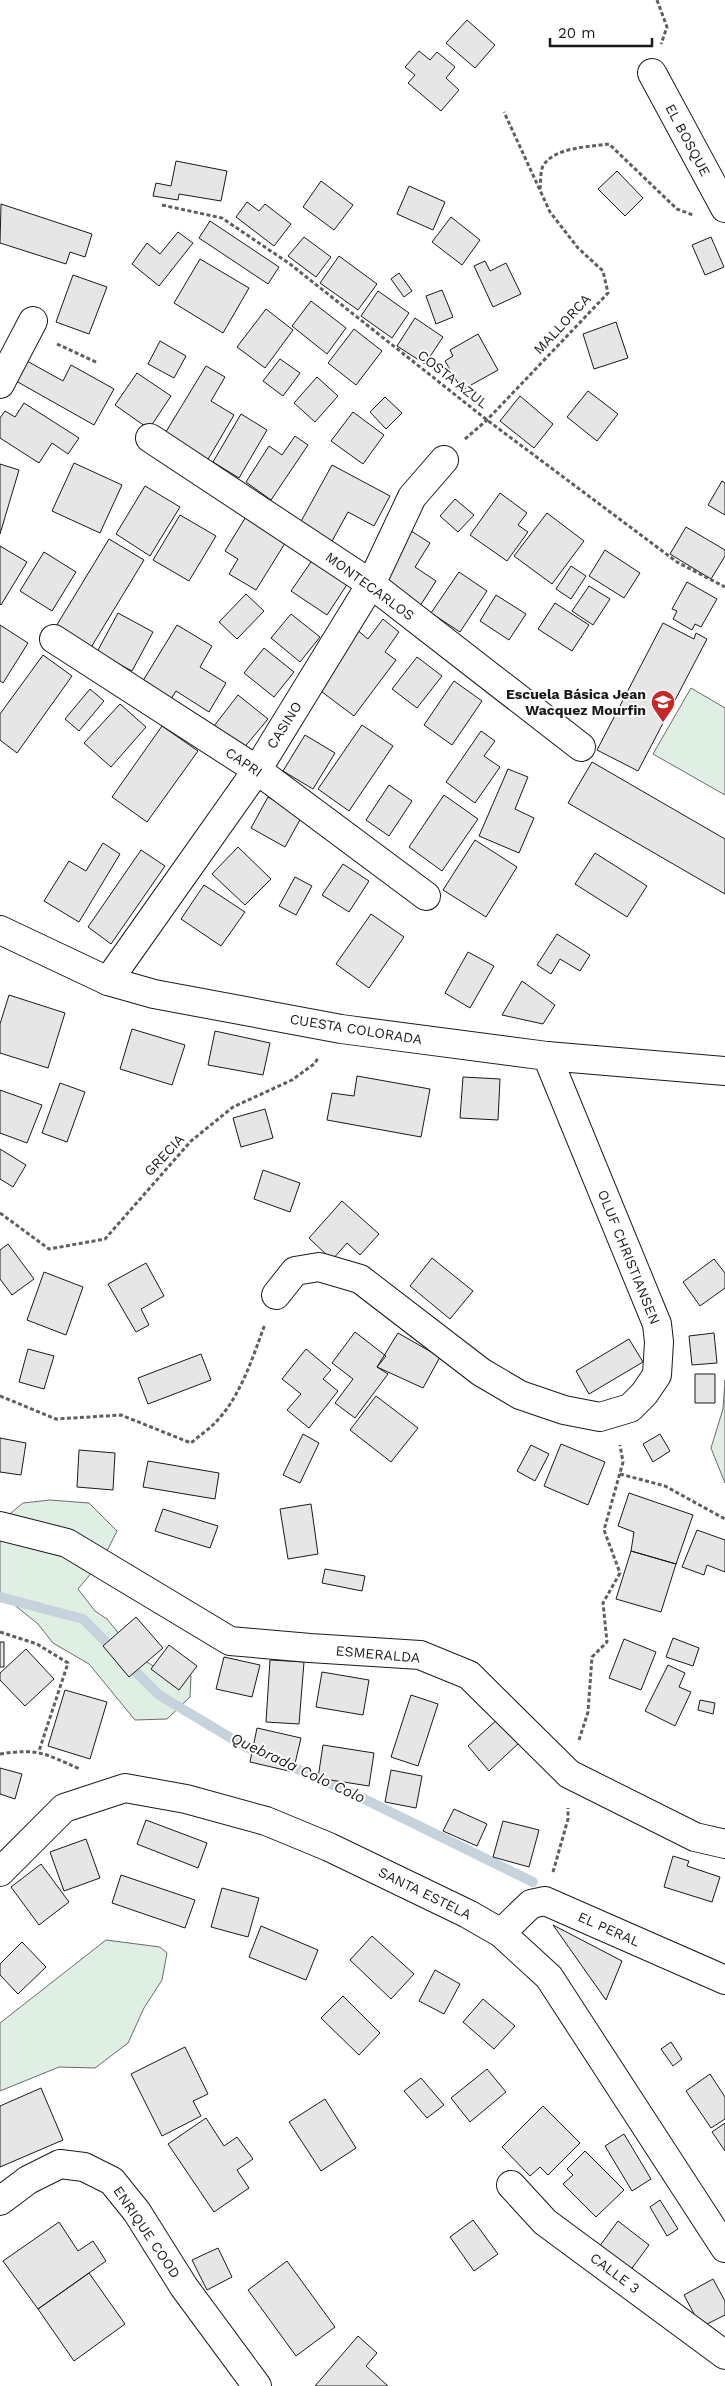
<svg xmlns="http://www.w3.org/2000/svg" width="725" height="2386" font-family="'Work Sans',sans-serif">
<rect width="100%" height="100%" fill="#fff"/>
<path fill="#e0efe3" stroke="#6a6a6a" d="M691,688L725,708V795L653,754Z
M725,1380V1483L711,1448L723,1409Z
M50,1500L89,1503L117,1531L103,1559L78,1589L95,1611L107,1619L138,1657L157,1668H180L191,1676L190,1697L167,1719L135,1720L89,1664L53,1643L38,1624L12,1603L0,1598V1522L23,1503Z
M106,1940L160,1947L167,1953L162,1980L144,2008L128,2043L95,2068L59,2067L0,2091V2023Z"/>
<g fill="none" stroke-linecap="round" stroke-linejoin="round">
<path stroke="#c6d2dc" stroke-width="10" d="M0,1597L83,1619L115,1651
M127,1663L159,1695L246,1747L264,1754
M282,1762L362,1798L533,1882"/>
</g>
<path fill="#e6e6e6" stroke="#1a1a1a" d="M467,20L495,45L475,68L446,43Z
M419,51L430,60L437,52L455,67L446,78L459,90L441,111L408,83L415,75L405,67Z
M176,161L227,171L221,201L179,194L178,200L153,196L156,183L171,186Z
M617,171L643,198L625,216L598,189Z
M321,181L353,205L334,230L303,207Z
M409,186L445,202L433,230L397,214Z
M247,202L259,211L265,204L291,224L274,246L236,217Z
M1,204L92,234L85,257L70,252L66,264L0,243Z
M451,217L480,240L462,265L432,242Z
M210,221L279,267L268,284L199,238Z
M178,232L193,243L159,286L132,264L147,243L160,254Z
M304,237L331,257L316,277L288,256Z
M711,237L724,267L705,275L692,245Z
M339,256L377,284L358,310L320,283Z
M200,259L249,288L223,333L174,303Z
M485,261L490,271L506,263L521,294L493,307L474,266Z
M399,273L412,291L404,297L391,279Z
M73,275L107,287L89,334L56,322Z
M442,290L453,317L436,324L426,296Z
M378,291L409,313L392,338L361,316Z
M311,301L346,328L327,354L292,326Z
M266,309L293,330L265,368L237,347Z
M415,318L443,337L425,364L397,346Z
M616,322L628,358L594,369L583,334Z
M354,329L382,351L356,385L328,363Z
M478,334L498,370L462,390L445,361L453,356L450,350Z
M160,341L186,356L174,378L148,364Z
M280,359L300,373L283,396L263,381Z
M27,361L63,381L71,365L114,389L94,425L16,381Z
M206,366L225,377L211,401L234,415L207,461L164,435Z
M137,373L171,396L149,429L115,405Z
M317,377L338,396L315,422L294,403Z
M588,391L618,414L597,441L567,417Z
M520,396L553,424L534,448L500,421Z
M385,397L402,413L386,429L370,412Z
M24,403L79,438L68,454L52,443L39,463L0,438V418L5,411L15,417Z
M353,412L384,435L363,464L331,441Z
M241,414L267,430L239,478L213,462Z
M295,436L308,445L271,500L246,482L269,446L282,455Z
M74,463L122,485L100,533L52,511Z
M0,464L19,470L0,534Z
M332,465L390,496L374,526L348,512L331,543L299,525Z
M722,481L725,483V515L708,505Z
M145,486L180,507L150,556L116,534Z
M500,493L527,513L518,525L528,532L507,561L470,535Z
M455,499L474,515L458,532L440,516Z
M547,513L584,541L552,584L514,556Z
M180,515L216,536L189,581L153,560Z
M247,515L287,540L256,590L229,574L238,559L225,551Z
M686,527L725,550V556L711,579L670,554Z
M408,529L430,543L415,567L436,581L420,606L377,578Z
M109,539L144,560L90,649L55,628Z
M0,546L27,562L1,605L0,604Z
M605,550L640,573L624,598L589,576Z
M44,552L76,572L52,611L20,591Z
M313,559L348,583L327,615L291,591Z
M571,566L586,576L571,599L556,589Z
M459,572L487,591L460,632L431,613Z
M687,582L717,599L701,627L695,624L692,630L673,619L677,611L672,609Z
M589,586L610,599L593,625L572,611Z
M246,594L264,611L237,639L219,622Z
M496,595L526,614L509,640L480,621Z
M555,603L589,625L572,651L538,629Z
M118,613L153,632L132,671L97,652Z
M291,614L320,637L300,662L271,638Z
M383,619L399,632L385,652L396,660L354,716L314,686L356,629L368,639Z
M663,623L694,639L696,633L707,639L638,771L597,750Z
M0,625L28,643L3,683L0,681Z
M177,625L212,646L200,667L226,683L209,712L176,691L169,702L141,684Z
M264,648L294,672L274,697L244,673Z
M43,655L72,676L17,753L0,740V714Z
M417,657L442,676L417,708L392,689Z
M454,681L482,701L452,745L424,725Z
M90,689L104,701L79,731L65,719Z
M238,695L268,719L243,749L214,726Z
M120,704L146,727L111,767L84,743Z
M362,725L393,746L349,811L318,789Z
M162,726L198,751L147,822L112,797Z
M481,731L495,741L484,756L500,767L475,803L446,782Z
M305,735L335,753L313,789L283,771Z
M592,762L725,839V894L568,803Z
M508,769L528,777L515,809L534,818L519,853L479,836Z
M389,785L412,801L389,836L366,820Z
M444,795L478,819L442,871L409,847Z
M268,797L302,816L285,847L251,828Z
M475,840L517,867L486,917L443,890Z
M103,843L120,854L79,922L44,901L69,861L86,871Z
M238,847L271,879L245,905L212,874Z
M141,850L165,866L111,944L88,927Z
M595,853L647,886L627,917L575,884Z
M343,864L369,881L349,912L322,895Z
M295,877L312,886L296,915L279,906Z
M204,885L245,912L221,946L181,919Z
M371,914L404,937L369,988L336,964Z
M557,934L590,955L580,971L560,959L551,974L537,965Z
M468,952L494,966L470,1008L445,993Z
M522,981L555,1005L543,1024L502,1015Z
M9,995L65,1013L48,1068L0,1053V1024Z
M132,1029L185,1045L172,1085L120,1069Z
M215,1031L270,1043L263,1075L208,1065Z
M357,1076L430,1089L421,1137L327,1120L332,1093L354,1096Z
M463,1077L500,1079L498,1120L460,1118Z
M60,1083L85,1092L67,1142L42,1133Z
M0,1090L42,1105L27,1143L0,1133Z
M265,1109L273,1138L241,1147L233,1118Z
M0,1149L26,1165L13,1187L0,1179Z
M263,1170L300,1183L290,1212L254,1199Z
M342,1201L379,1234L360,1255L347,1243L332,1260L309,1238Z
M8,1244L34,1279L12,1295L0,1279V1250Z
M432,1258L473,1291L450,1319L410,1286Z
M714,1259L725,1273V1288L700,1306L683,1282Z
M146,1263L164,1296L141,1309L149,1325L136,1332L108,1284Z
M44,1272L83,1287L66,1335L27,1320Z
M355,1332L386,1356L377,1367L388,1374L355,1418L335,1403L353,1379L332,1363Z
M398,1333L440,1357L423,1388L377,1367Z
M714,1333L717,1363L692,1365L689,1336Z
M629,1339L643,1362L589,1394L576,1371Z
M28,1349L54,1356L44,1389L19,1382Z
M306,1349L331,1370L323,1379L338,1391L309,1428L287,1410L301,1394L282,1379Z
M201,1354L211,1380L148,1404L138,1378Z
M695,1374H715V1403H695Z
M376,1396L418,1428L391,1462L350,1430Z
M303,1434L319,1443L300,1483L283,1475Z
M660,1434L670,1451L653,1462L643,1444Z
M0,1438L26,1443L21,1475L0,1472Z
M561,1444L605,1462L588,1505L544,1486Z
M531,1445L549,1454L535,1481L517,1471Z
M79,1450L115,1453L113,1490L77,1487Z
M148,1461L219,1473L215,1499L143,1487Z
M629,1493L693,1515L676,1564L631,1551L634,1532L618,1526Z
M311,1504L318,1554L288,1559L280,1509Z
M163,1509L218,1526L210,1548L155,1531Z
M697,1530L725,1540V1572L707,1565L704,1575L682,1567Z
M631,1551L676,1564L661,1612L616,1599Z
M325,1569L365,1576L362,1591L322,1583Z
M136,1617L163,1648L129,1677L103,1646Z
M673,1638L699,1648L693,1666L666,1657Z
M624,1639L656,1652L641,1690L609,1678Z
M0,1642H4V1667H0Z
M169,1645L197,1666L179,1690L151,1669Z
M26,1649L54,1679L25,1706L0,1680V1673Z
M224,1657L260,1665L252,1697L216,1689Z
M270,1660L304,1662L299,1724L266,1722Z
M668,1665L685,1673L679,1687L691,1692L675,1726L645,1711Z
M322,1672L369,1680L363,1715L316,1707Z
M65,1690L107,1702L90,1759L48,1746Z
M411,1695L438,1704L418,1766L391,1757Z
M700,1700L715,1703L713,1714L698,1710Z
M499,1718L520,1742L489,1771L468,1746Z
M257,1728L301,1738L293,1772L250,1762Z
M323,1745L374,1753L369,1786L318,1778Z
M0,1768L22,1774L15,1799L0,1794Z
M391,1770L422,1776L416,1808L385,1802Z
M454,1809L487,1824L477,1846L443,1831Z
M146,1820L207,1843L198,1868L137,1844Z
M503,1821L539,1830L529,1867L493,1857Z
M86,1839L100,1878L64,1891L50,1852Z
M673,1856L689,1861L687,1866L720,1877L712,1902L664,1887Z
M41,1864L69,1902L39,1925L11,1887Z
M121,1875L195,1900L185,1928L112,1903Z
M222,1888L259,1898L248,1937L211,1927Z
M553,1925L622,1961L606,2000Z
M261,1926L318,1950L306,1980L249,1957Z
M372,1936L414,1974L391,1999L350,1960Z
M22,1942L46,1967L18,1994L0,1975V1964Z
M435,1970L460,1984L444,2014L419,2001Z
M343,1996L380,2033L359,2055L321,2018Z
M483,1999L515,2026L494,2049L463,2022Z
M671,2042L682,2059L673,2066L661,2049Z
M185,2047L208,2094L193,2101L201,2116L162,2136L131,2074Z
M487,2069L506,2092L470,2122L451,2098Z
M710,2074L725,2097V2119L711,2128L686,2091Z
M421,2078L444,2105L427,2118L404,2091Z
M41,2088L63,2140L0,2167V2106Z
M325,2099L356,2148L321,2171L289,2122Z
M543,2106L580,2143L548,2175L540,2167L530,2176L502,2147Z
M206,2118L224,2146L237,2137L253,2159L237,2170L249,2188L214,2212L168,2144Z
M725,2123V2151L712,2132Z
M624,2134L651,2179L632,2191L605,2146Z
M585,2151L624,2190L596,2217L563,2184L573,2175L567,2169Z
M660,2200L678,2229L667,2236L650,2207Z
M473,2220L498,2254L474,2271L450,2237Z
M618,2221L649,2245L627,2275L596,2251Z
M59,2222L78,2251L93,2241L106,2261L38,2309L3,2261Z
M218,2248L232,2277L207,2290L192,2260Z
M287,2261L335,2327L296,2356L248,2290Z
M89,2273L125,2324L74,2361L38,2309Z
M713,2279L725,2301V2315L701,2327L684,2295Z
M358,2336L377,2353L366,2366L388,2386H315Z"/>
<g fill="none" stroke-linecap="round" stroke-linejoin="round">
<defs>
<path id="street" d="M652,73L725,208
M0,384L33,321
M150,438L371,584L581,747
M54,639L257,770L426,896
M108,981L257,770L371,584L412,497L444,460
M276,1295L295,1271L319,1267L360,1279L481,1372L520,1395L564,1410L600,1417L630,1408L644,1394L657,1375L659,1342L657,1324L547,1056
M0,1526L67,1543L230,1641L310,1648L420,1655L469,1675L569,1774L695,1837L725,1844
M0,1872L64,1808L125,1788L186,1799L266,1821L329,1847L468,1914L501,1933L549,1977L725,2248
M501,1933L531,1904L545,1901L725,1980
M511,2185L545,2222L725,2355
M0,2201L28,2180L60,2164L84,2167L112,2181L137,2212L184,2287L257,2386"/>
<path id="secondary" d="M0,930L108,981L154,994L341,1029L547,1056L725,1071"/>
</defs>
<use href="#street" stroke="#1a1a1a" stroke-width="30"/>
<use href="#secondary" stroke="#1a1a1a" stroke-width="30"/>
<path stroke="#5f5f5f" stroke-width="3" stroke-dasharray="4 2.5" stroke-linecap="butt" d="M657,0L667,27L661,44
M540,189C541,182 540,172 543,166C554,147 589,147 609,144L677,209L693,215
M162,205L222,218L290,264L487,420L677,562L725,587
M57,344L98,363
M465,439L487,420L608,293L603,271L578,248L550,212L504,112
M0,1213L49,1249L105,1239L191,1141L233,1107L292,1080L314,1064L319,1057
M0,1396L56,1419L121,1415L191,1443C199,1436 208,1430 215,1423C241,1396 252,1359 265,1324
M620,1474L665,1486L725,1519
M0,1632L37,1644L68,1663L39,1751
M579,1740L588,1712L592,1657L607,1642L603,1603L620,1573L604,1530L623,1462L620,1445
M0,1754C40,1748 45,1754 80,1769
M553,1872L568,1819V1808"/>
<use href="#street" stroke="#fff" stroke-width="28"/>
<use href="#secondary" stroke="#fff" stroke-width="28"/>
</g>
<defs>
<symbol id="school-pin" viewBox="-11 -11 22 30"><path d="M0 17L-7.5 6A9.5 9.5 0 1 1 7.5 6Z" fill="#c62828" stroke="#fff"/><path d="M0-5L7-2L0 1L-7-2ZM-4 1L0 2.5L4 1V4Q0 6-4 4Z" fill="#fff"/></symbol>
</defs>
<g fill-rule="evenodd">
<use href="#school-pin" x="649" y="688" width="28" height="38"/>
</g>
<g text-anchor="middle" stroke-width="4" stroke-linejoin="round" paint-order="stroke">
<g font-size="14" fill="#1a1a1a" stroke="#fff">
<text transform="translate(688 140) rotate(62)" y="5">EL BOSQUE</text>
<text transform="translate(562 324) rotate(-47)" y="5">MALLORCA</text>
<text transform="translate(453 379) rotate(38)" y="5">COSTA AZUL</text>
<text transform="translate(370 586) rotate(36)" y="5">MONTECARLOS</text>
<text transform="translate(284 725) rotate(-58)" y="5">CASINO</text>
<text transform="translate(244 762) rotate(34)" y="5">CAPRI</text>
<text transform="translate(356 1029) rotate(9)" y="5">CUESTA COLORADA</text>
<text transform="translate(164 1155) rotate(-47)" y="5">GRECIA</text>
<text transform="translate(629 1257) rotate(68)" y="5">OLUF CHRISTIANSEN</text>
<text transform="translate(378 1654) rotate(5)" y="5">ESMERALDA</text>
<text transform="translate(425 1893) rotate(26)" y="5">SANTA ESTELA</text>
<text transform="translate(609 1929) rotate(24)" y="5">EL PERAL</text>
<text transform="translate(147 2232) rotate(56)" y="5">ENRIQUE COOD</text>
<text transform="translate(615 2273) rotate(37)" y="5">CALLE 3</text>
</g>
<g font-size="14" font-weight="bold" fill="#1a1a1a" stroke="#fff" text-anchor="end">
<text x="646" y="699">Escuela Básica Jean<tspan x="646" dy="16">Wacquez Mourfin</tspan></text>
</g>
<g font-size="15" font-style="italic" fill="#1a1a1a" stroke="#fff">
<text transform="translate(298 1768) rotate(25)" y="5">Quebrada Colo Colo</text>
</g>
</g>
<path d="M550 38v8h102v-8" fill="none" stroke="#1a1a1a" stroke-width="2.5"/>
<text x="558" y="38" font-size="15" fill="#1a1a1a" stroke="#ffffff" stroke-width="4" paint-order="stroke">20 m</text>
</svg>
